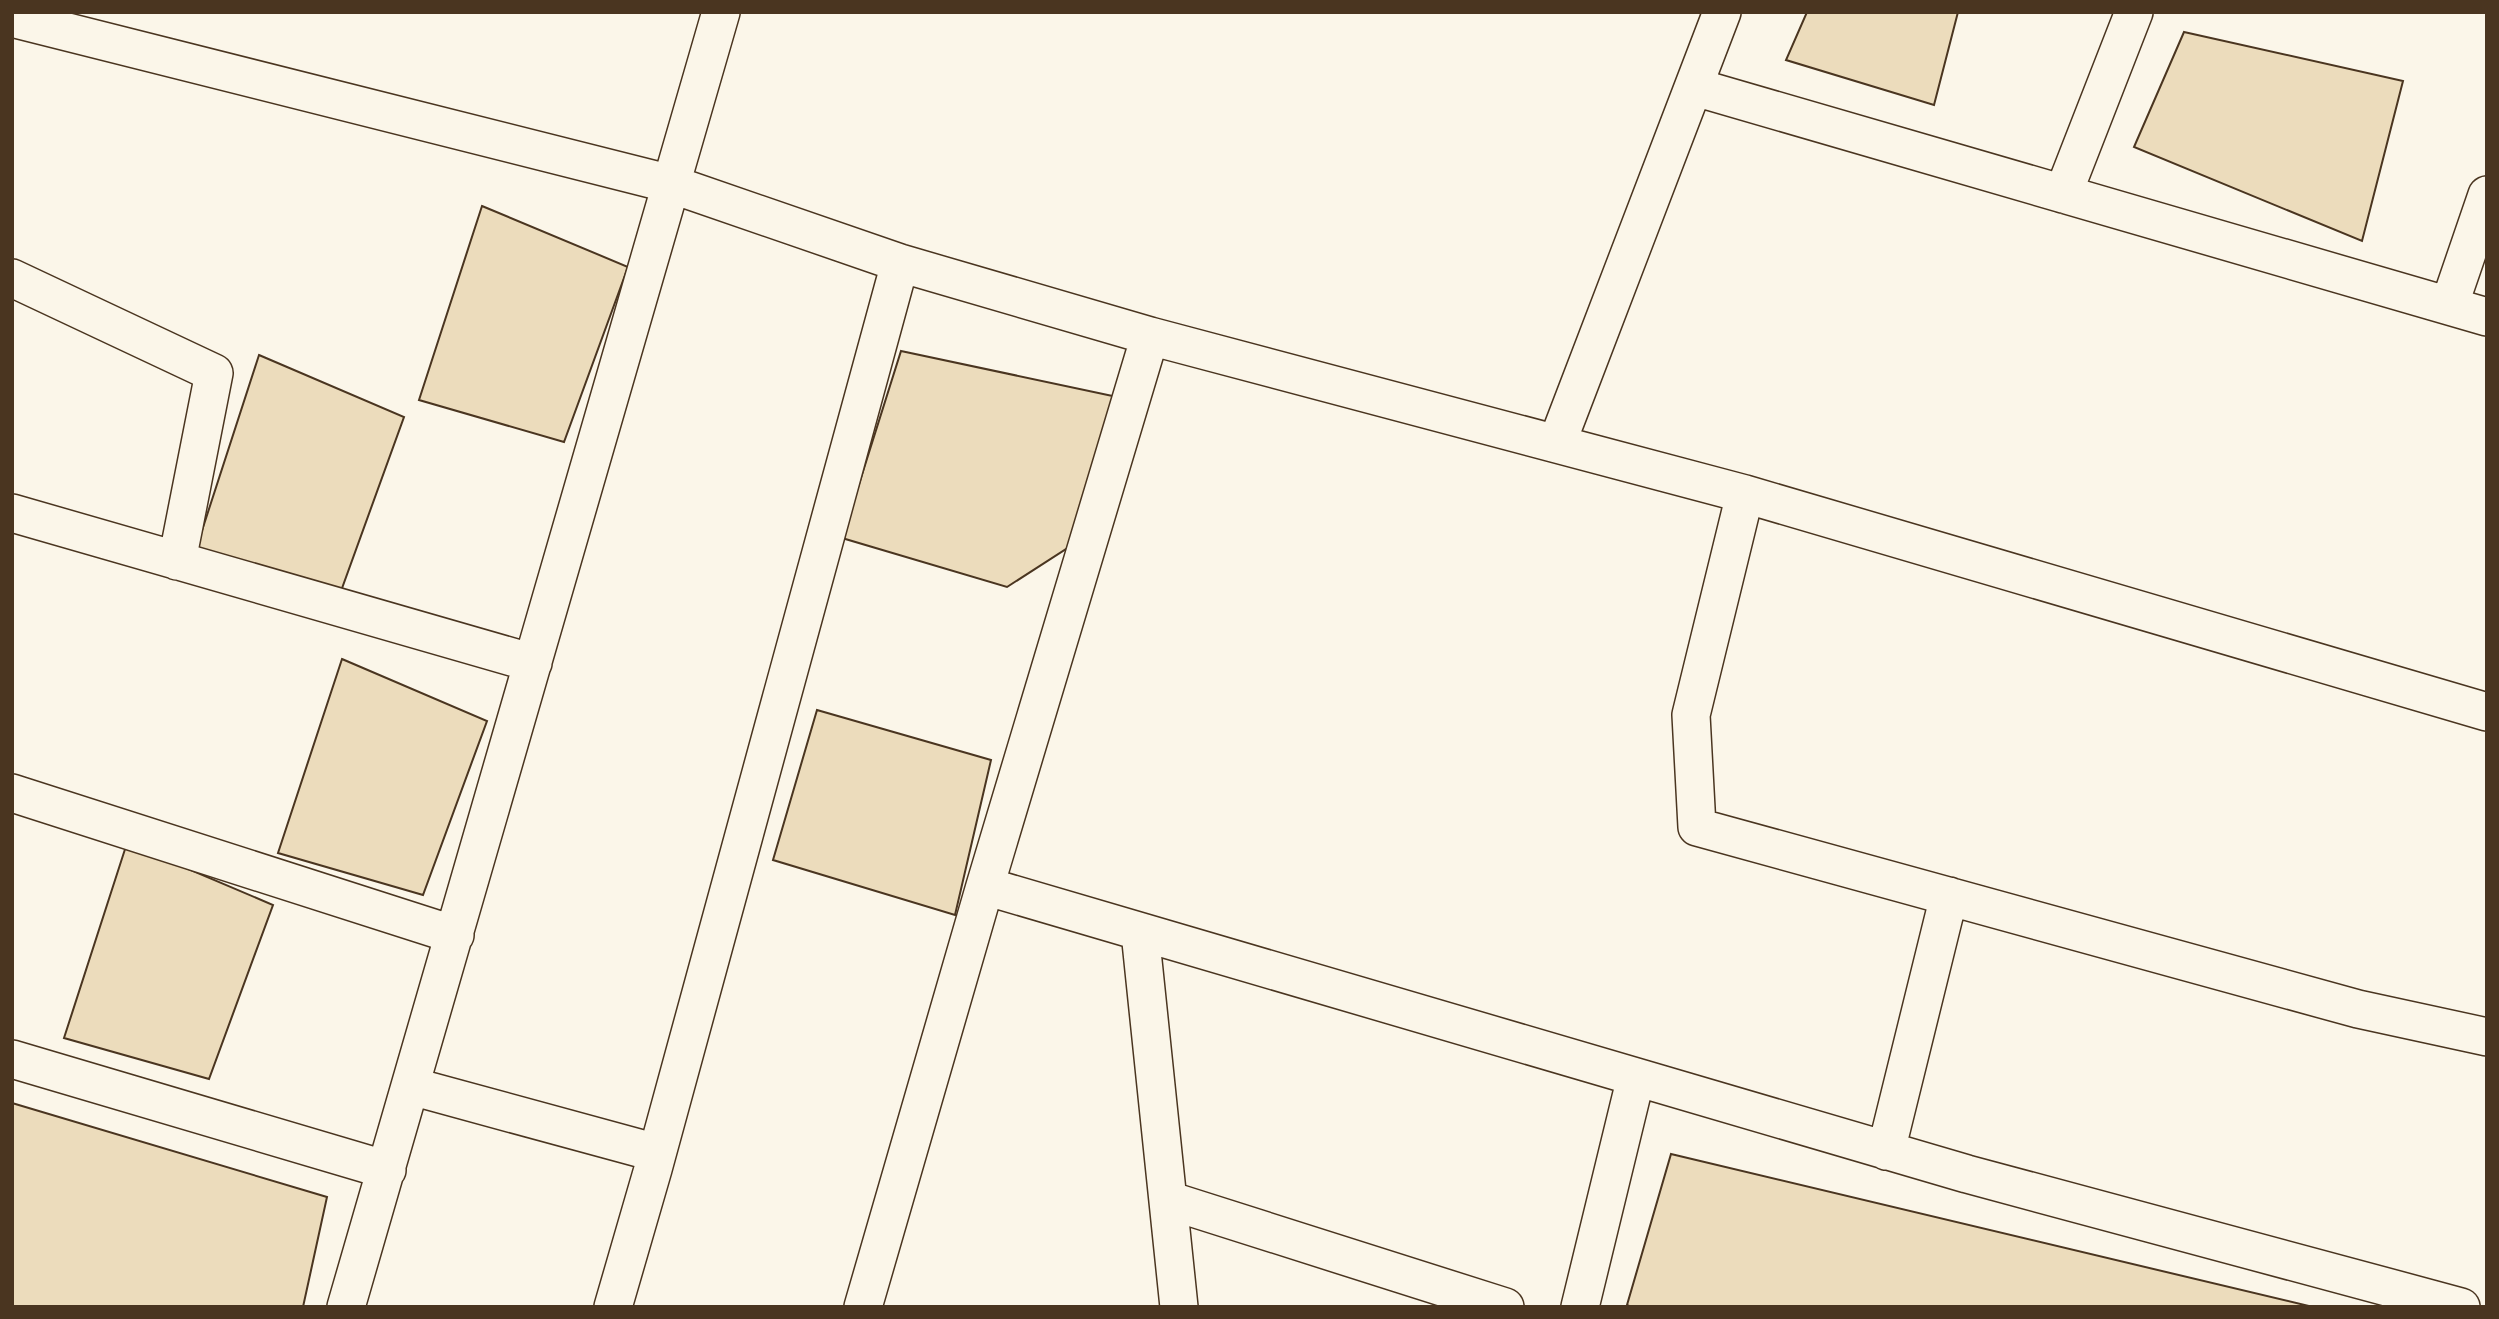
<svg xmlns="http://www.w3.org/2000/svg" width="2499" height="1319" font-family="Georgia,serif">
<rect width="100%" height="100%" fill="#fbf6e9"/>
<path fill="#ecdcbc" stroke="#4a3520" stroke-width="2" d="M1807,12H1958L1934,105L1786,60Z
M2184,32L2403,81L2362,241L2134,147Z
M482,206L628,267L564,442L419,400Z
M901,351L1122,398L1069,547L1007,587L842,538Z
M259,355L404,417L341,591L196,549Z
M342,659L487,721L423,895L278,853Z
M817,710L991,760L955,915L773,860Z
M127,843L273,905L209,1079L64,1038Z
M12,1103L327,1197L303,1307L12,1306Z
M1671,1154L2313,1307H1631L1627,1305Z"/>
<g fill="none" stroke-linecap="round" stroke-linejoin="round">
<defs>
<path id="minor" d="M12,18L671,184L900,263L1150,336L1745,494L2487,712
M1695,87L2487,317
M2063,194L2134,12
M12,278L214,373L177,561
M2449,306L2487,195
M1557,443L1722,12
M1745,494L1691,715L1697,827L2358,1009L2487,1037
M12,513L533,663
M12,793L455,935
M985,886L1967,1174L2461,1307
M1140,932L1179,1307
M12,1059L387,1170
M411,1086L657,1153
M1886,1151L1949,896
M1168,1200L1505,1307
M346,1307L721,12
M613,1307L653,1169L900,263
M863,1307L985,886L1150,336
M1580,1307L1636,1077"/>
</defs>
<use href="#minor" stroke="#4a3520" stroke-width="40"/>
<use href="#minor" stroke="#fbf6e9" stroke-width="37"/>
</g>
<rect width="2499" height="1319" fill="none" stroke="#4a3520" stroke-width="28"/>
</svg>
